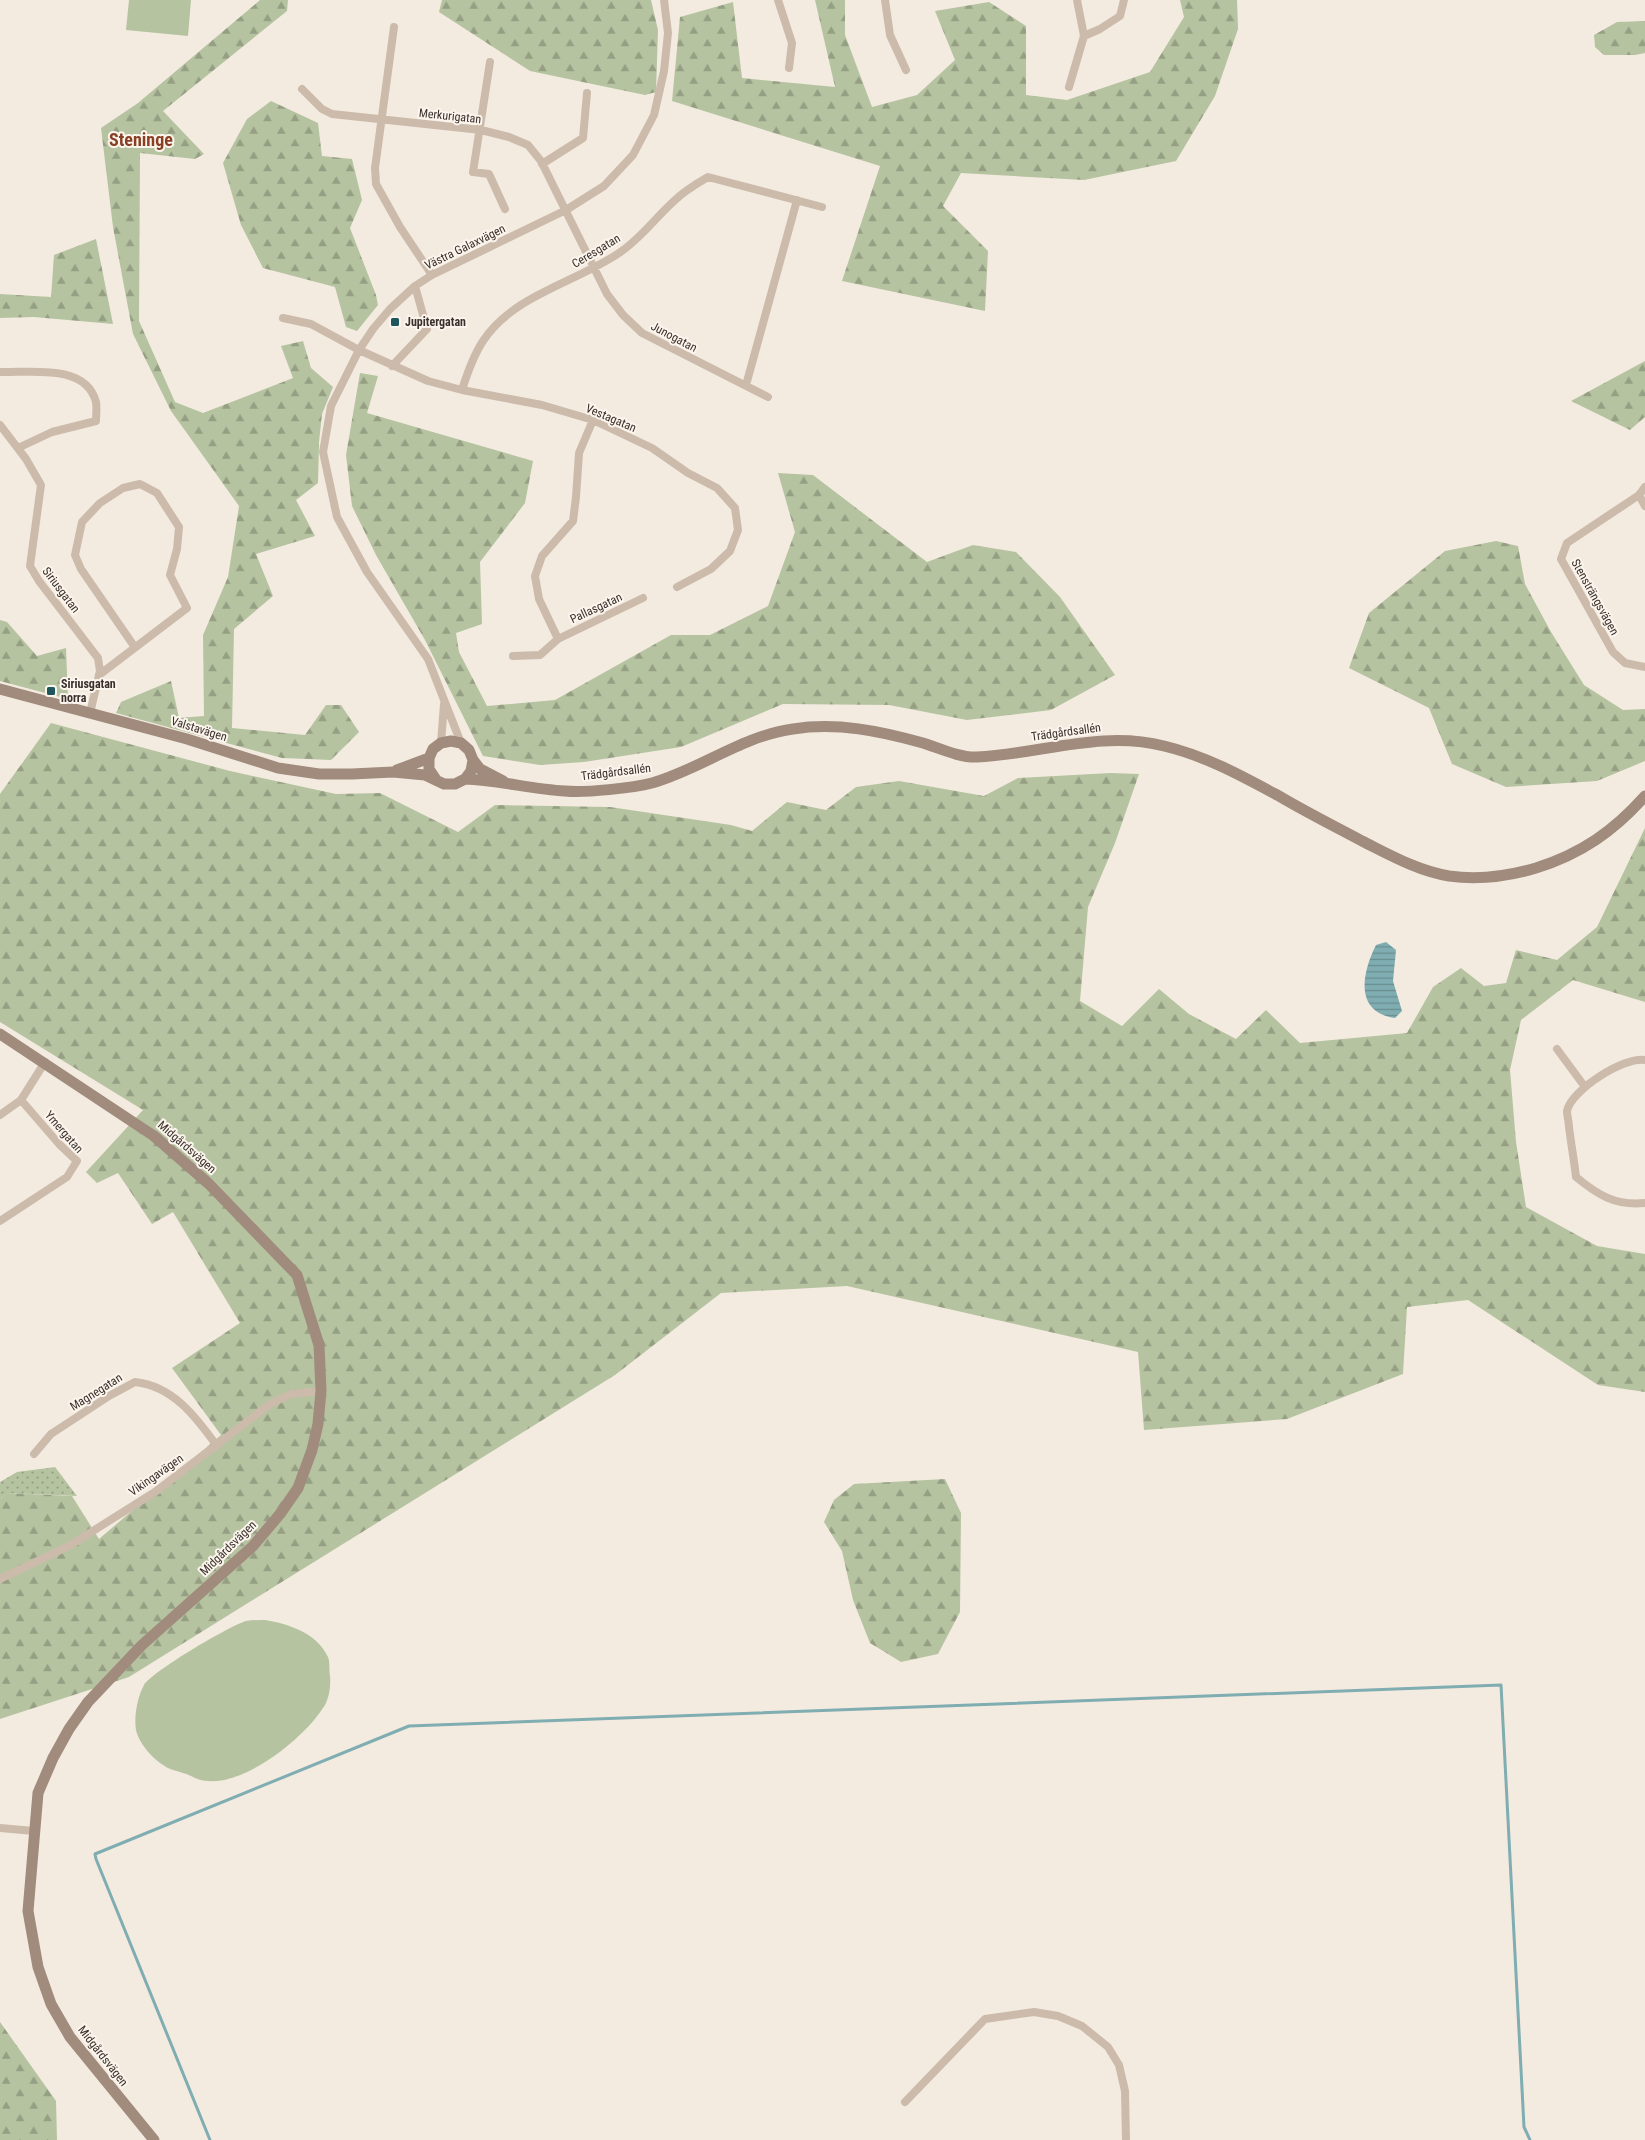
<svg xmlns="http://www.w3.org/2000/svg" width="1645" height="2140" font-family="'Roboto Condensed',sans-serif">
<defs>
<pattern id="grass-dots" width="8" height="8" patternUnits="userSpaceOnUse" patternTransform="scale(1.25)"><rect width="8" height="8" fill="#b6c3a0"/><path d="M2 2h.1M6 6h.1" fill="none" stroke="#959f83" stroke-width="1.8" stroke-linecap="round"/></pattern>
<pattern id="forest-firs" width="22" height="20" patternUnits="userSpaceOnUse" patternTransform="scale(1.25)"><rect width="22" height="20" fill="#b6c3a0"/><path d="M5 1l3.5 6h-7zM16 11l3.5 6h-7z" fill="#959f83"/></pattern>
<pattern id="water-rules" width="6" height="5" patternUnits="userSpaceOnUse" patternTransform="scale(1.25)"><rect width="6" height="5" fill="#7fadb1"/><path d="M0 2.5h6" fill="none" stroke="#698d90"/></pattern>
</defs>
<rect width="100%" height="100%" fill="#f3ebe0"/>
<path fill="url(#grass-dots)" d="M55,1467L77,1496L9,1493L0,1498V1482L17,1472Z"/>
<path fill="url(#forest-firs)" d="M260,0H288L287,11L163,111L204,154L195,159L140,153L139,321L175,402L203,413L293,378L281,346L303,341L311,368L333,387L322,414L319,442L318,483L296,500L315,536L256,554L273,596L234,629L232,728L305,735L326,705H341L359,732L331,760L282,758L116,713L121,702L171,681L179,718L204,716L203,635L228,577L239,506L171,411L133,334L113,227L101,128L138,103Z
M442,0H651L658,30L656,92L645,95L530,71L439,12Z
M815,0H845V35L872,107L917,95L955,60L935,11L989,2L1026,26V95L1067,100L1150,72L1184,17L1180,0H1237L1238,29L1215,96L1176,161L1084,180L961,173L943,206L988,251L985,311L842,281L880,166L672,101L680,17L733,2L742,78L835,87Z
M1645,21V53L1635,55H1604L1595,47L1594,35L1617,22Z
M271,101L318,123L322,156L352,159L362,200L350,228L376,295L378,305L357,331L346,327L335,287L263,268L241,225L223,163L247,119Z
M96,239L113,324L34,317L0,318V294L51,297L54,255Z
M1645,361V417L1630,430L1571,401Z
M360,373L378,376L367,413L533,461L525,503L480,562L482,624L456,633L459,652L487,706L555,700L671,635H710L768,606L795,532L778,473L813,475L927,562L973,545L1016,552L1060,597L1115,675L1051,710L967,720L889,705L783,704L681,747L584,762L540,765L483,756L425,640L376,555L352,506L346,455Z
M1496,541L1518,546L1525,584L1551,632L1584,685L1623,710L1645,709V761L1597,781L1506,787L1452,764L1429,708L1349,668L1369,613L1445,551Z
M0,620L7,622L37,656L66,648L68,699L0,681Z
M51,723L230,771L336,794L380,793L458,832L495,805L610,807L731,825L752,831L787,802L826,810L856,787L899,781L984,796L1018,778L1111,773L1139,774L1115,843L1088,907L1080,1001L1122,1026L1159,989L1189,1014L1236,1039L1266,1010L1300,1043L1407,1033L1433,987L1461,968L1484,986L1506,983L1516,950L1557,960L1597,927L1645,828V1002L1573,980L1521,1020L1510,1070L1516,1142L1526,1207L1597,1246L1645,1254V1392L1598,1385L1468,1300L1407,1307L1403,1374L1287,1419L1144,1430L1138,1352L847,1286L721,1293L615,1375L129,1677L0,1719V1498L8,1493L72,1496L99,1539L221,1435L172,1368L240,1323L173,1212L152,1224L118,1173L97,1183L86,1172L143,1110L0,1022V794Z
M945,1479L961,1513L960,1612L938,1654L901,1662L870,1643L853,1600L842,1551L824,1522L834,1500L854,1484Z
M0,2022L56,2101L57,2140H0Z"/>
<path fill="#b6c3a0" d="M129,0H191L188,36L126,30Z
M265,1620C289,1624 317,1633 328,1657C330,1662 329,1670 330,1676C331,1686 329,1700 323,1708C302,1741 230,1799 191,1776C185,1773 179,1772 173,1770C160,1766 143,1749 138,1736C132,1724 137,1697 144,1685C153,1671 229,1626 246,1621C252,1620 259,1620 265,1620Z"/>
<path fill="url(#water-rules)" d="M1386,942L1396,950L1393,981L1402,1011L1395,1018C1354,1012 1362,973 1376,945Z"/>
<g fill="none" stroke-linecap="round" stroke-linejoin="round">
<path stroke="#7fadb1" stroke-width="3" d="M210,2140L96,1859L95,1854L409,1726L1501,1685L1524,2127L1530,2140"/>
<path stroke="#ccbbab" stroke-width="8" d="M778,0L792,43L789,68
M885,0L890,35L906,70
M394,27L375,168L376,184L400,227L432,275
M1084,36L1100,29L1120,16L1124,0
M490,62L473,172L489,174L505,209
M1069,87L1084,36L1077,0
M302,89L322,109L332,114L481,130L509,137L528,145L541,161L607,294L623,315L642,333L768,397
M542,164L583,138L587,93
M283,318L311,324L359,350L428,381L462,390L542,405L593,420L652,448L688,473L717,488L735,508L738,530L730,551L711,569L677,587
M392,366L427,329L415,286
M0,372C30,373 86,363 96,402C97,408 96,415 96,421L52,432L18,448
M746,385L797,200
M462,390C467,374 473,356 483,341C513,295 575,283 619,253C645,236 661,209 686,191C693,186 701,181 708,177L822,207
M0,425L26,459L41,485L30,566L39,581L98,658L100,671L90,713
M1645,487L1639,495L1567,543L1561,559L1613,652L1625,663L1645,667
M1639,495L1645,506
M558,639L643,598
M513,656L540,655L558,639L539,599L535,576L542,556L573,521L576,497L579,453L593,420
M99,675L187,608L170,575L177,549L179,527L157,493L140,484L123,488L100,503L82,522L75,555L81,569L134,646
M441,743L444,704
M461,743L428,659L367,572L337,517L323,452L331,406L359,350L373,329L390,309L415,286L432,275L566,210L604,186L633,155L654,115L664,71L668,33L664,0
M1557,1049L1585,1087
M1645,1060C1625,1056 1571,1090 1567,1111C1567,1116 1569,1122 1569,1127C1571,1143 1574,1160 1576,1177C1598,1195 1615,1206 1645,1203
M0,1115L21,1100
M0,1221L67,1177L77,1161L59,1144L21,1100L45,1062
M34,1454L51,1434L109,1396L135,1382C173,1386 196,1417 217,1446
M0,1579L69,1546L155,1492L270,1404L291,1394L321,1391
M0,1828L34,1831
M905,2102L985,2019L1034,2012L1058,2016L1082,2026L1108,2047L1119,2065L1125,2091L1126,2140"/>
<path stroke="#a08b7d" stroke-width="11" d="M0,689L187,739L278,768L319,774H352L393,772L425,775L444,784H455L465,779L471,771L473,760L469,750L461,743L451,741L441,743L433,749L429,758V769L435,778
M473,760L480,769L503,781
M397,770L429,758
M465,779C498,780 531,789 565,791C585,793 633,788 652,783C701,769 742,736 793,729C837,722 880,731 923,743C939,748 960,758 977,757C1041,754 1101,730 1164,746C1206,756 1242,776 1279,796C1306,812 1334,826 1362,841C1390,855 1418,871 1449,876C1478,880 1509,876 1536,868C1581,854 1614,831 1645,796
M0,1034L154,1136L209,1184L297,1275L319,1345L321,1391L318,1424L312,1450L298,1488L280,1514L253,1546L142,1645L88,1702L69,1729L53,1758L38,1793L28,1911L38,1967L51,2004L70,2037L154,2140"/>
</g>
<g fill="#1f565c" stroke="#fbf5ed" stroke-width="2">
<rect x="390" y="317" width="10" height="10" rx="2.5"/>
<rect x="46" y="686" width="10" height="10" rx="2.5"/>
</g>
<g text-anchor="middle" stroke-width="4" stroke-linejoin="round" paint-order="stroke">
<g font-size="12" fill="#3a302b" stroke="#fbf5ed">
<text transform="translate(450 116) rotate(6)" y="4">Merkurigatan</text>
<text transform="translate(465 247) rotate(-26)" y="4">Västra Galaxvägen</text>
<text transform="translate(596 251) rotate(-31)" y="4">Ceresgatan</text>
<text transform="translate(674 337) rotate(28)" y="4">Junogatan</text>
<text transform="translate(611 418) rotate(23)" y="4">Vestagatan</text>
<text transform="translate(61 590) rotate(53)" y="4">Siriusgatan</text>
<text transform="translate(1595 597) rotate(61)" y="4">Stensträngsvägen</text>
<text transform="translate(596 608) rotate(-25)" y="4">Pallasgatan</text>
<text transform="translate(199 729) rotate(17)" y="4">Valstavägen</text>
<text transform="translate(1066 732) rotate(-8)" y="4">Trädgårdsallén</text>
<text transform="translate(616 772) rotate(-7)" y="4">Trädgårdsallén</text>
<text transform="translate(64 1132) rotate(49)" y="4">Ymergatan</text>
<text transform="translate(187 1147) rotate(41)" y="4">Midgårdsvägen</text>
<text transform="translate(96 1392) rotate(-32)" y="4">Magnegatan</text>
<text transform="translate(156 1475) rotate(-35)" y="4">Vikingavägen</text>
<text transform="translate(228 1548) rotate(-44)" y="4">Midgårdsvägen</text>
<text transform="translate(103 2056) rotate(52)" y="4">Midgårdsvägen</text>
</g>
<g font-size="12" font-weight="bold" fill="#3a302b" stroke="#fbf5ed" text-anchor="start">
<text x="405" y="326">Jupitergatan</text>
<text x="61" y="688">Siriusgatan<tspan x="61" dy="14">norra</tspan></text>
</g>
<g font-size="18" font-weight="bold" fill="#893f23" stroke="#fbf5ed">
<text x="141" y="146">Steninge</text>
</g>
</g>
</svg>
